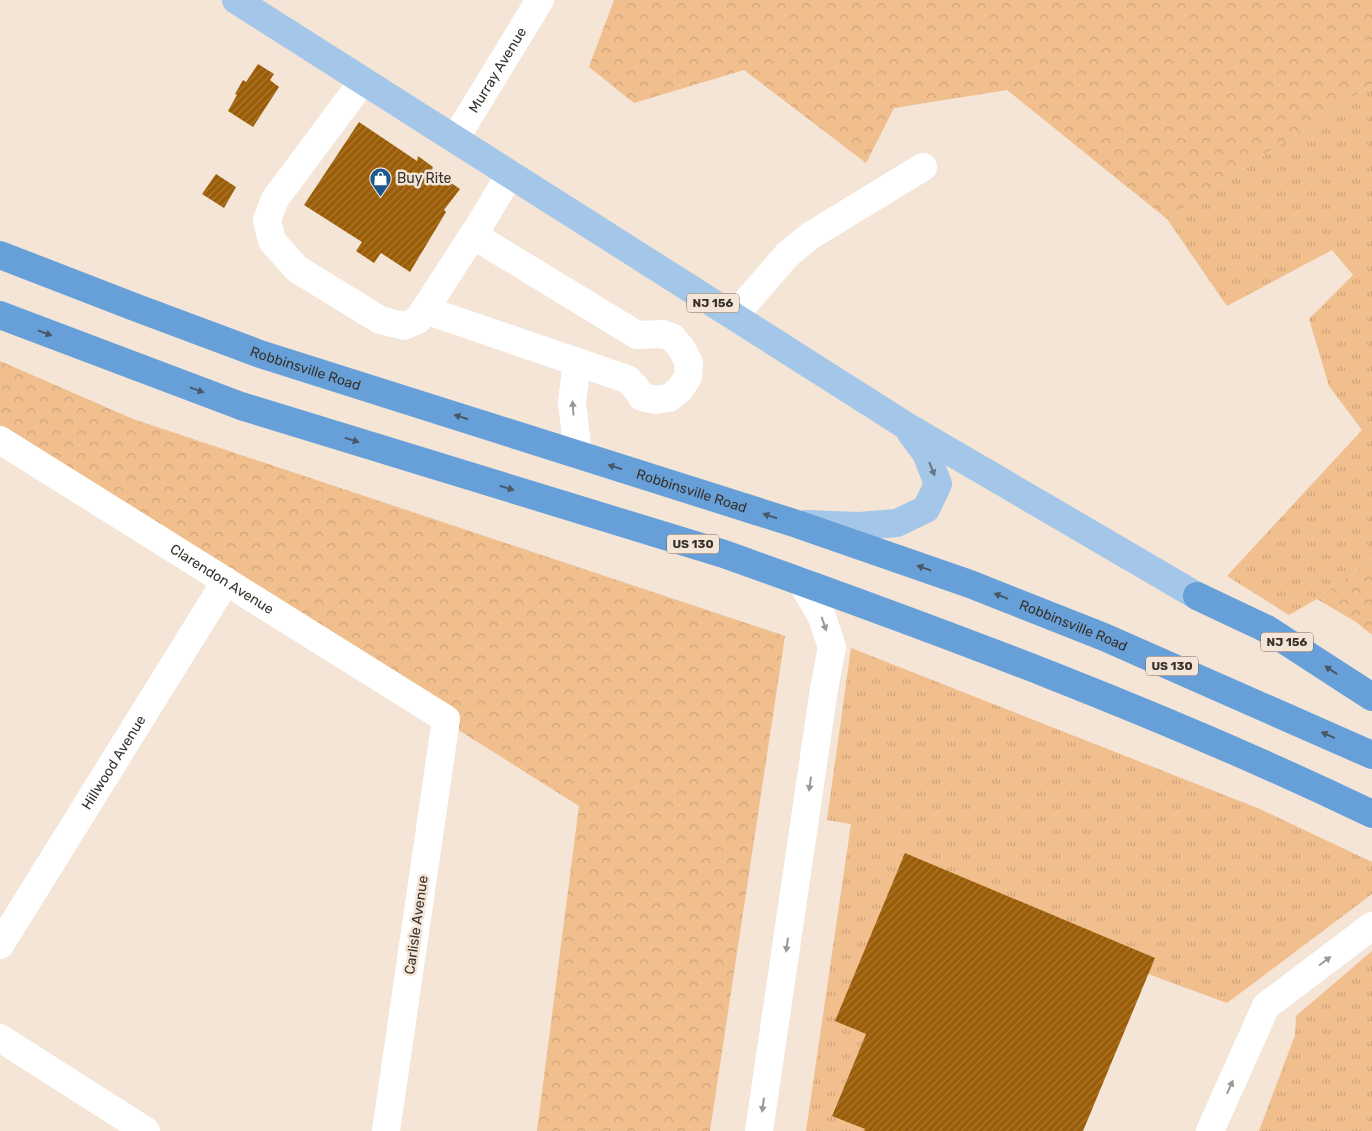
<svg xmlns="http://www.w3.org/2000/svg" width="1372" height="1131" font-family="Rubik,sans-serif">
<defs>
<pattern id="grass-tufts" width="24" height="20" patternUnits="userSpaceOnUse" patternTransform="scale(1.25)"><rect width="24" height="20" fill="#f1be8d"/><path d="M3 7l-1-3M5 7V3M7 7l1-3M15 17l-1-3M17 17v-4M19 17l1-3" fill="none" stroke="#cfa47a"/></pattern>
<pattern id="forest-crowns" width="20" height="18" patternUnits="userSpaceOnUse" patternTransform="scale(1.25)"><rect width="20" height="18" fill="#f1be8d"/><path d="M2 6a3 3 0 1 1 6 0M12 15a3 3 0 1 1 6 0" fill="none" stroke="#cfa47a"/></pattern>
<pattern id="building-hatch" width="6" height="6" patternUnits="userSpaceOnUse" patternTransform="scale(1.25)"><rect width="6" height="6" fill="#9b5c04"/><path d="M-1 1l2-2M0 6l6-6M5 7l2-2" fill="none" stroke="#a77a3c"/></pattern>
</defs>
<rect width="100%" height="100%" fill="#f4e5d7"/>
<path fill="url(#grass-tufts)" d="M1372,84V559L1317,599L1289,615L1227,576L1362,430L1329,386L1309,319L1353,275L1332,250L1227,306L1167,219Z
M851,648L1260,809L1372,862V894L1227,1003L1148,974L866,1034L832,1115L865,1129L864,1131H806L851,824L827,820Z
M1372,951V1131H1259L1295,1035L1296,1016Z"/>
<path fill="url(#forest-crowns)" d="M614,0H1372V84L1167,219L1007,90L894,108L866,163L744,70L634,103L589,67Z
M0,361L133,419L785,636L710,1131H537L579,806L0,441Z
M1372,559V635L1356,622L1317,599Z"/>
<path fill="url(#building-hatch)" d="M258,64L274,74L270,80L279,87L253,127L228,111L237,95L235,94L243,80L246,82Z
M359,122L417,161L418,156L433,167L432,170L460,189L444,210L446,212L410,272L381,253L374,263L356,251L362,242L304,205Z
M216,174L236,187L224,208L202,194Z
M905,853L1155,958L1083,1131H864L865,1129L832,1116L866,1034L835,1021Z"/>
<g fill="none" stroke-linecap="round" stroke-linejoin="round">
<g stroke="#fff" stroke-width="28">
<path d="M363,81L275,199L267,220L272,241L297,269L380,320L404,326L418,320L484,218L510,174"/>
<path id="s1" d="M455,139L540,0"/>
<path d="M425,310L627,379L635,387L642,397L656,400L669,398L680,389L688,377L689,363L682,349L673,338L663,334L637,335L473,235"/>
<path d="M734,316L787,255L810,236L923,167"/>
<path d="M577,362L572,402L578,455"/>
<path id="s2" d="M0,440L446,719L386,1131"/>
<path id="s3" d="M0,945L226,581"/>
<path d="M0,1038L146,1131"/>
<path d="M759,1131L824,689L832,647L822,617L801,581"/>
<path d="M1210,1131L1266,1006L1372,926"/>
</g>
<path stroke="#a4c6e8" stroke-width="28" d="M236,0L908,427L1197,596
M806,524L859,526L897,523L926,509L938,484L926,453L911,433"/>
<g stroke="#67a0d8" stroke-width="28">
<path id="s4" d="M0,255L137,308L260,354L797,524L970,584L1104,637L1372,755"/>
<path d="M0,315L241,406L724,554C943,632 1162,713 1372,814"/>
<path d="M1197,596L1267,629L1372,697"/>
</g>
</g>
<defs><path id="oneway-solid" d="M-6-.8H1V-3.2L6.5 0L1 3.2V.8H-6Z" transform="scale(1.25)"/></defs>
<g fill="#485868">
<use href="#oneway-solid" transform="translate(45 333) rotate(21)"/>
<use href="#oneway-solid" transform="translate(197 390) rotate(20)"/>
<use href="#oneway-solid" transform="translate(461 417) rotate(-162)"/>
<use href="#oneway-solid" transform="translate(352 440) rotate(17)"/>
<use href="#oneway-solid" transform="translate(615 467) rotate(-162)"/>
<use href="#oneway-solid" transform="translate(507 488) rotate(17)"/>
<use href="#oneway-solid" transform="translate(770 516) rotate(-162)"/>
<use href="#oneway-solid" transform="translate(924 568) rotate(-161)"/>
<use href="#oneway-solid" transform="translate(1001 596) rotate(-158)"/>
<use href="#oneway-solid" transform="translate(1331 670) rotate(-147)"/>
<use href="#oneway-solid" transform="translate(1328 735) rotate(-156)"/>
</g>
<g fill="#9b9896">
<use href="#oneway-solid" transform="translate(573 408) rotate(-94)"/>
<use href="#oneway-solid" transform="translate(824 624) rotate(71)"/>
<use href="#oneway-solid" transform="translate(810 784) rotate(98)"/>
<use href="#oneway-solid" transform="translate(787 945) rotate(98)"/>
<use href="#oneway-solid" transform="translate(1325 961) rotate(-37)"/>
<use href="#oneway-solid" transform="translate(1230 1087) rotate(-66)"/>
<use href="#oneway-solid" transform="translate(763 1105) rotate(98)"/>
</g>
<use fill="#687481" href="#oneway-solid" transform="translate(932 469) rotate(68)"/>
<defs>
<symbol id="shop-pin" viewBox="-11 -11 22 30"><path d="M0 17L-7.5 6A9.5 9.5 0 1 1 7.5 6Z" fill="#1a588e" stroke="#f4e5d7"/><path d="M-5-2.5h2.3a2.7 3.5 0 0 1 5.4 0H5L5.5 6h-11ZM-1.5-2.5h3a1.5 2.3 0 0 0-3 0Z" fill="#fff"/></symbol>
</defs>
<g fill-rule="evenodd">
<use href="#shop-pin" x="368" y="166" width="25" height="34"/>
</g>
<g text-anchor="middle" stroke-width="5" stroke-linejoin="round" paint-order="stroke">
<g fill="#f4e5d7" stroke="#70675f" stroke-width="1">
<rect x="687" y="293.5" width="52" height="19" rx="4"/>
<rect x="667" y="534.5" width="52" height="19" rx="4"/>
<rect x="1261" y="632.5" width="52" height="19" rx="4"/>
<rect x="1146" y="656.5" width="52" height="19" rx="4"/>
</g>
<g font-size="12" font-weight="bold" fill="#37312c">
<text x="713" y="307">NJ 156</text>
<text x="693" y="548">US 130</text>
<text x="1287" y="646">NJ 156</text>
<text x="1172" y="670">US 130</text>
</g>
<g font-size="14" fill="#37312c" stroke="#f4e5d7">
<text dy="5" stroke="none"><textPath href="#s1" startOffset="81">Murray Avenue</textPath></text>
<text dy="5" stroke="none"><textPath href="#s4" startOffset="326">Robbinsville Road</textPath></text>
<text dy="5" stroke="none"><textPath href="#s4" startOffset="731">Robbinsville Road</textPath></text>
<text dy="5" stroke="none"><textPath href="#s2" startOffset="262">Clarendon Avenue</textPath></text>
<text dy="5" stroke="none"><textPath href="#s4" startOffset="1136">Robbinsville Road</textPath></text>
<text dy="5" stroke="none"><textPath href="#s3" startOffset="215">Hillwood Avenue</textPath></text>
<text transform="translate(416 925) rotate(-82)" y="5">Carlisle Avenue</text>
</g>
<g font-size="14" fill="#37312c" stroke="#f4e5d7" text-anchor="start">
<text x="397" y="183">Buy Rite</text>
</g>
</g>
</svg>
